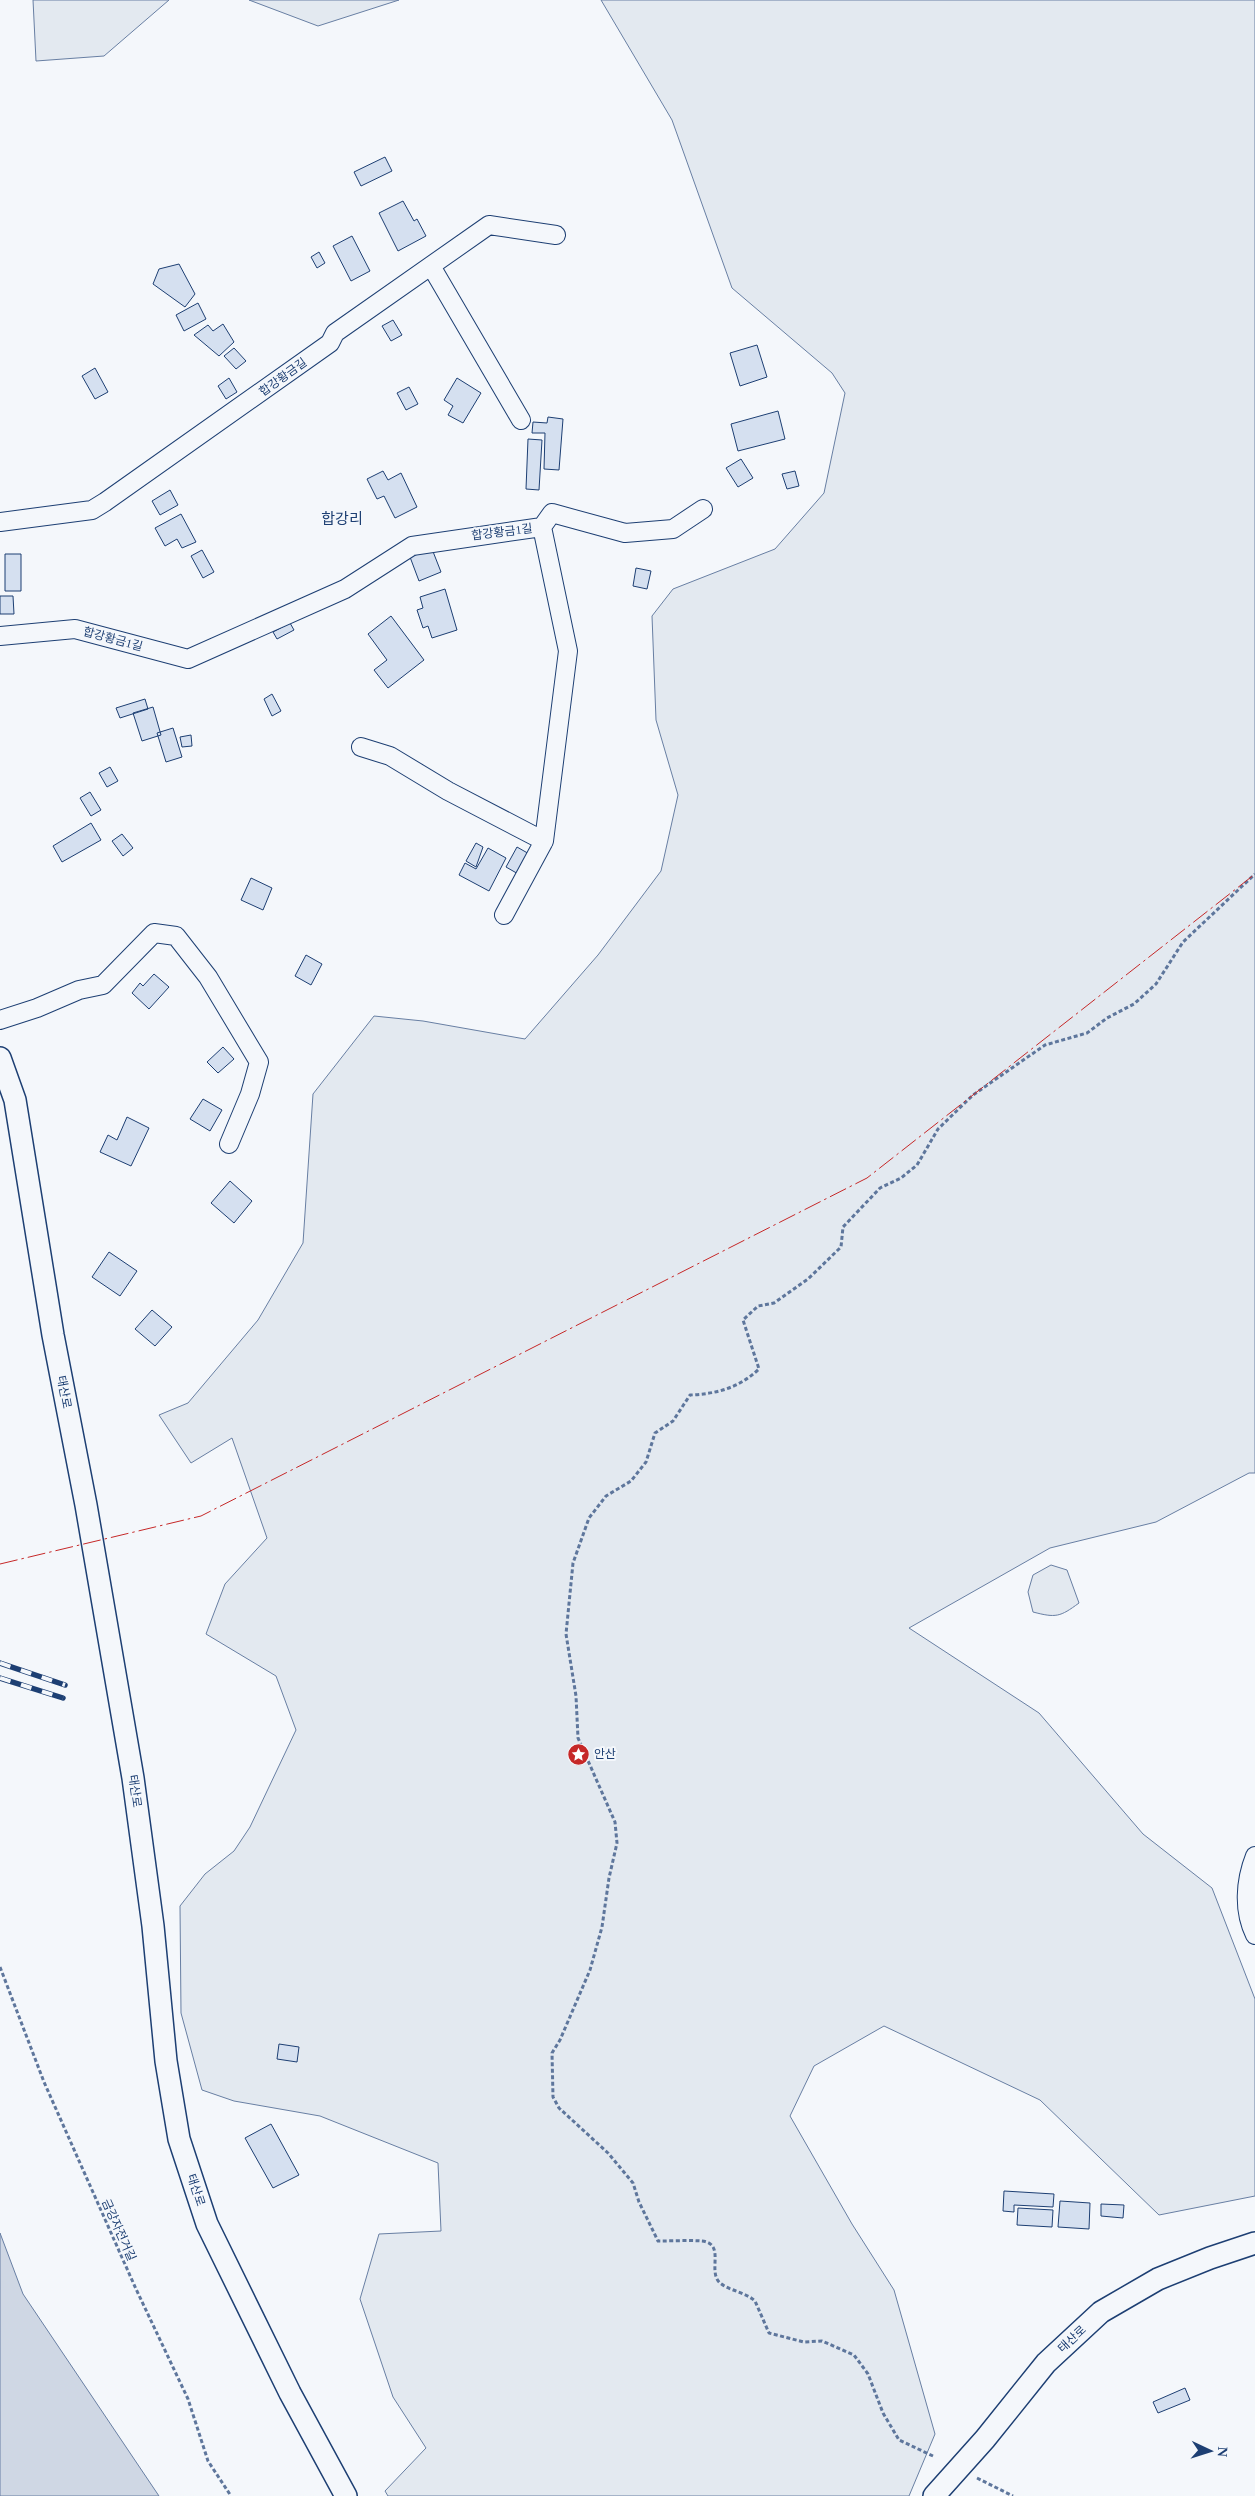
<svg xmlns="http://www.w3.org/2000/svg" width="1255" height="2496" font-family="'Times New Roman','Noto Sans KR',serif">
<rect width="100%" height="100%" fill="#f4f7fb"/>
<path fill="#e3e9f0" stroke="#687fa3" d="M33,0H169L104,56L36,61Z
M249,0H399L318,26Z
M601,0H1255V1473H1249L1156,1522L1050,1548L909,1628L1039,1713L1143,1834L1212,1888L1255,1999V2196L1159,2215L1040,2100L884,2026L814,2066L790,2116L852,2224L894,2290L935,2434L909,2496H388L385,2491L426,2448L393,2397L360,2299L379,2234L441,2231L438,2163L320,2116L234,2101L202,2090L181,2013L180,1906L205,1874L234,1851L250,1827L296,1730L276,1676L206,1634L225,1584L267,1538L232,1438L191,1463L159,1415L188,1403L258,1320L303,1243L313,1094L374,1016L423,1021L525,1039L598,955L661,871L678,795L656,720L652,616L673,589L775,549L824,493L845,393L832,373L732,288L672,120Z
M1051,1565L1067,1570L1079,1603C1060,1617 1056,1618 1033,1612L1028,1592L1033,1575Z"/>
<path fill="#cfd7e4" stroke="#687fa3" d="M0,2233L23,2294L159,2496H0Z"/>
<path fill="#d5e0f0" stroke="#1d3f73" d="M385,157L392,171L361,186L354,172Z
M403,201L414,221L417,219L426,236L398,251L379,213Z
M352,236L370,271L351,281L333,246Z
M319,252L325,263L317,268L311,257Z
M179,264L195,294L185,307L153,284L159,269Z
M198,303L206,319L184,331L176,315Z
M393,320L402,335L391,341L382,326Z
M223,324L234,342L219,356L194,335L208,325L213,331Z
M757,345L767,377L740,386L730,353Z
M234,348L246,361L236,369L224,356Z
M95,368L108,392L95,399L82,376Z
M229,378L237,392L226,399L218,386Z
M457,378L481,393L463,423L448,415L453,406L444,400Z
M409,387L418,404L406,410L397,393Z
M778,411L785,439L738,451L731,424Z
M548,417L563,419L559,470L544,469L545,433H532L533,422L547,423Z
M528,439L542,440L539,490L526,489Z
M741,459L753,478L738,487L726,468Z
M383,471L388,480L401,473L417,507L395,518L384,496L377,499L367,479Z
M795,471L799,486L787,489L782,474Z
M170,490L178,505L160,515L152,501Z
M181,514L196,542L182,548L177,539L165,546L155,528Z
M432,549L441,572L419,581L410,557Z
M202,550L214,572L203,578L191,556Z
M5,554H21V591H5Z
M636,568L651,571L647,589L633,586Z
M445,589L457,630L432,638L428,626L423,628L417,610L423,608L420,597Z
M0,596H13L14,614H0Z
M391,616L424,660L388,688L374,670L387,660L368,634Z
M290,623L294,630L277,639L273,632Z
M272,694L281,711L272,716L264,699Z
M145,699L148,709L120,718L116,708Z
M153,707L161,735L142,741L133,713Z
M173,728L182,757L166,762L157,733Z
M191,735L192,746L182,747L180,737Z
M110,767L118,781L107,787L99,773Z
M90,792L101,810L91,816L80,798Z
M91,823L101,840L62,862L53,846Z
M122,834L133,848L123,856L112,841Z
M476,843L483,847L476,867L466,861Z
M517,847L531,855L520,875L506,867Z
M488,848L506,858L489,891L459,875L465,863L476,869Z
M251,878L272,888L263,910L241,900Z
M306,955L322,964L311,985L295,976Z
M154,974L169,987L149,1009L132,993L140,983L143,986Z
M223,1047L234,1059L218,1073L207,1062Z
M203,1099L222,1110L210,1131L190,1119Z
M127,1117L149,1128L131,1166L100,1152L108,1135L117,1140Z
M230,1181L252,1201L234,1223L211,1203Z
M109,1252L137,1271L120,1296L92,1277Z
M152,1310L172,1327L155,1346L135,1329Z
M279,2044L299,2047L297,2062L277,2059Z
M271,2124L299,2175L273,2188L245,2138Z
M1004,2191L1054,2194L1053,2207L1014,2205V2212L1003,2211Z
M1060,2201L1090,2203L1089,2229L1058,2227Z
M1101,2204L1124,2205L1123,2218L1101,2216Z
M1018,2208L1053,2210L1052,2227L1017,2225Z
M1185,2388L1190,2400L1158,2413L1153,2402Z"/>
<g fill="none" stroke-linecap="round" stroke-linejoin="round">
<defs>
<path id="minor" d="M431,266L521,420
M0,522L92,510L105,502L330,343L335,333L489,225L556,235
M542,527L552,513L625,533L673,529L703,509
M0,636L75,629L188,659L345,589L412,546L542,527L568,651L544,841L448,791L390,756L361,747
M504,915L544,841
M0,1020L37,1008L79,990L103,985L154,933L176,936L208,977L259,1062L250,1094L229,1144
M1255,1856C1245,1881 1243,1911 1255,1935"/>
<path id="tertiary" d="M0,1058L15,1100L53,1335L86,1505L133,1778L153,1926L166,2061L179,2139L207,2224L290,2393L346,2496
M934,2496L985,2439L1046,2363L1101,2312L1158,2279L1210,2258L1255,2243"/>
</defs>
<use href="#minor" stroke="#1d3f73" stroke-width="20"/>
<use href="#tertiary" stroke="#1d3f73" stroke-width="24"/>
<path stroke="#5e769c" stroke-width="3" stroke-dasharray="4 2.5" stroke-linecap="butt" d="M0,1967L44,2082L136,2289L188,2399L208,2461L231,2496
M933,2456L899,2440L883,2413L868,2374L854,2355L822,2341L804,2342L769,2333L755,2301C745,2292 730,2291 720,2283C707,2271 726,2244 702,2241C688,2240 672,2241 658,2241L639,2202L633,2183L608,2153L559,2108L553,2097L552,2053L560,2040L590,1970L602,1927L609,1878L617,1843L615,1822L578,1738L576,1696L566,1634L573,1563L589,1518L606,1496L631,1481L646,1462L655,1433L673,1421L690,1395C716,1394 739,1388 759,1369L743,1320L758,1306L774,1303L808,1279L841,1247L843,1227L880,1188L901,1178L917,1165L938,1129L973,1095L1045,1045L1087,1033L1107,1018L1134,1004L1156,984L1183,942L1255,874
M977,2478L1013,2496"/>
<use href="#minor" stroke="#f4f7fb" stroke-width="18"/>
<use href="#tertiary" stroke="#f4f7fb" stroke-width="21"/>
<defs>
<path id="rail" d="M0,1663L65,1685
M0,1678L63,1698"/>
</defs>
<use href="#rail" stroke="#1d3f73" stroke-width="5.5"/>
<use href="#rail" stroke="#f4f7fb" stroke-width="4" stroke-dasharray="11" stroke-linecap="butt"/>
<path stroke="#c62828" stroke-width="1" stroke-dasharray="18 4 2.5 4" stroke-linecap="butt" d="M0,1564L201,1516L867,1178L1255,874"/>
</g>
<defs>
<symbol id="sight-disc" viewBox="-11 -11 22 22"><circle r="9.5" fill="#c62828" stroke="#f4f7fb"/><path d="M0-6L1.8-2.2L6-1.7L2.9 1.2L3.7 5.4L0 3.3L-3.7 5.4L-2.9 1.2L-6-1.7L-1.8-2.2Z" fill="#fff"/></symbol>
</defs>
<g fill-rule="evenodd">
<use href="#sight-disc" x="566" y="1742" width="25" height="25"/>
</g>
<g text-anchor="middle" stroke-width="4" stroke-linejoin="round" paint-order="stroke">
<g font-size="12" fill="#1d3f73" stroke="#f4f7fb">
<text transform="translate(283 377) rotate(-36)" y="4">합강황금길</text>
<text transform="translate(502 532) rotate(-7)" y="4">합강황금1길</text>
<text transform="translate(113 639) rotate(15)" y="4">합강황금1길</text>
<text transform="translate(64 1392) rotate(79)" y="4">태산로</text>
<text transform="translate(135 1791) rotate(82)" y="4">태산로</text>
<text transform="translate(196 2190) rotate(72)" y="4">태산로</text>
<text transform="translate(119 2230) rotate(66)" y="4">금강자전거길</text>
<text transform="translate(1072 2339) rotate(-43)" y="4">태산로</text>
</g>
<g font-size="12" fill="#1d3f73" stroke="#f4f7fb" text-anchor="start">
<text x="594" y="1758">안산</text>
</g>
<g font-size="15" fill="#1d3f73" stroke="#f4f7fb">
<text x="342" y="524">합강리</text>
</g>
</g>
<g transform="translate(1210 2451) rotate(94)" stroke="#f4f7fb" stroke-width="4" paint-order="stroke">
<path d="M0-4L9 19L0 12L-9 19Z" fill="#1d3f73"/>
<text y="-8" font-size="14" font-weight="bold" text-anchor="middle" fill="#1d3f73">N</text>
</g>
</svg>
